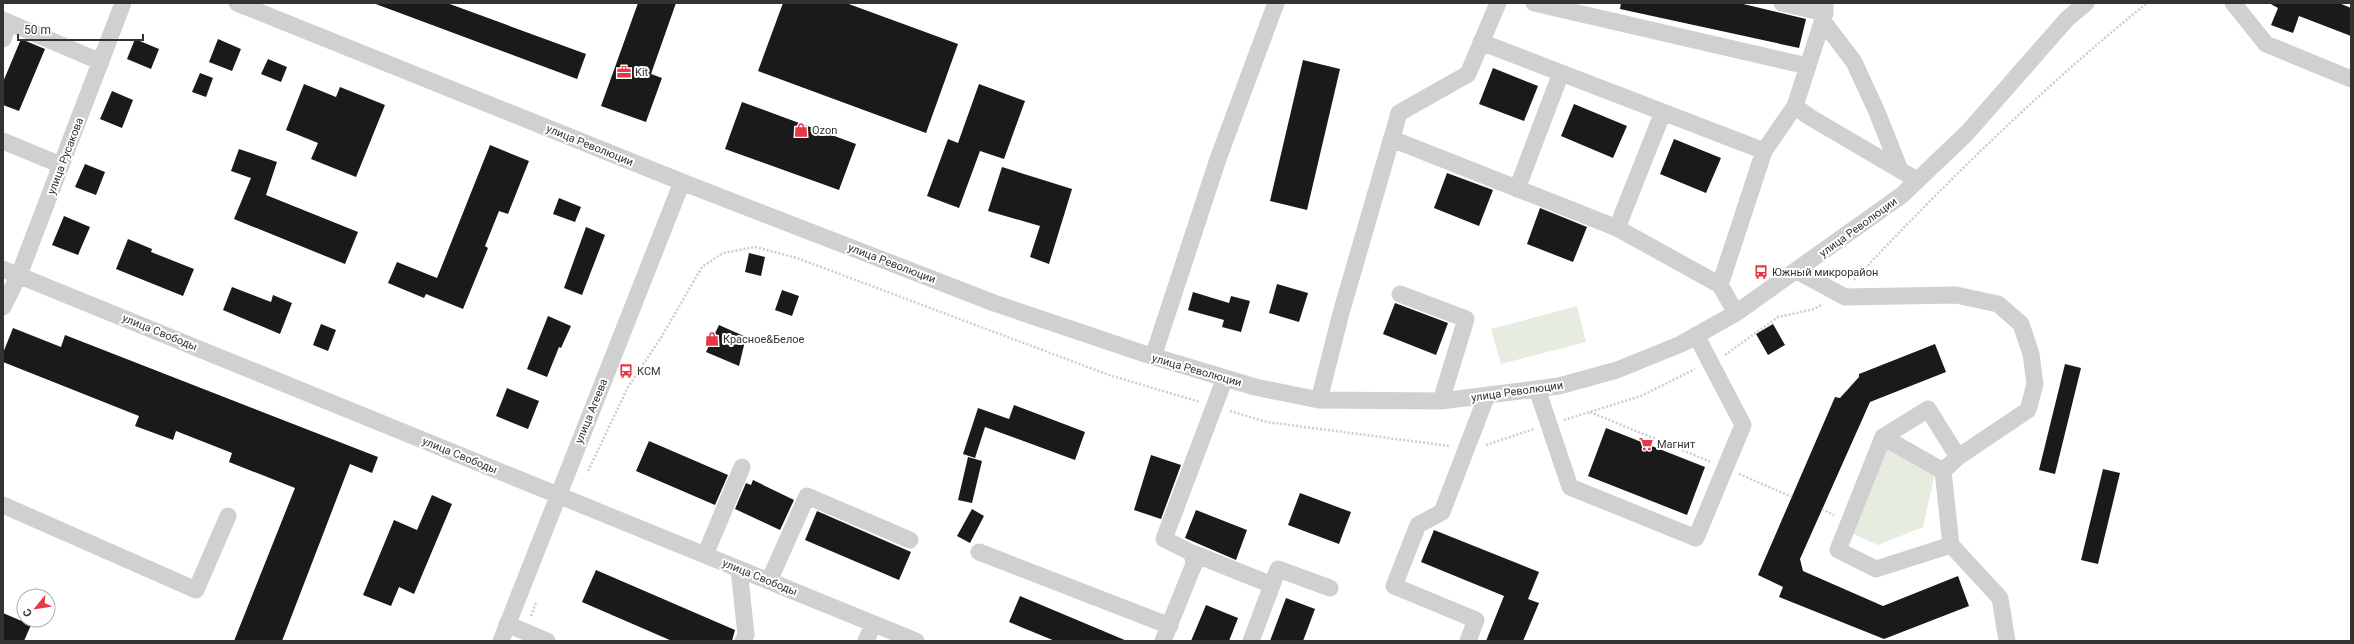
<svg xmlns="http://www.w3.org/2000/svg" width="2354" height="644" font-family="Roboto,sans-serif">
<rect width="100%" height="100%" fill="#fff"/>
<path fill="#e6ecdf" d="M1577,306L1586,342L1501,364L1491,329Z
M1886,448L1935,473L1923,527L1878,545L1851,533Z"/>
<path fill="#1a1a1a" d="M373,3H447L586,54L577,79Z
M638,3H676L651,74L662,78L646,122L601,106Z
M783,3H846L958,44L926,133L758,71Z
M1621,3H1739L1806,19L1799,48L1620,9Z
M2269,3H2339L2351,8V36L2299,16L2293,33L2271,25L2278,8Z
M21,39L45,49L19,111L3,105V82Z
M135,39L159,49L151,69L127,59Z
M218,39L241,49L232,71L209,62Z
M268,59L287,67L281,82L261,74Z
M1303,60L1340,69L1307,210L1270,201Z
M1493,68L1538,86L1524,121L1479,104Z
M200,73L213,78L206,97L192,92Z
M304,84L336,97L340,87L385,105L356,177L311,159L318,143L286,130Z
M979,84L1025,101L1004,159L980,151L959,208L927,196L948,139L958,143Z
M112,91L133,100L122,128L100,119Z
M742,102L856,144L839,190L725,149Z
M1574,104L1627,126L1613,158L1561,136Z
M1674,139L1721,158L1706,193L1660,174Z
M490,145L529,161L508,214L499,211L485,246L488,248L463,309L426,294L424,298L388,283L397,262L437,278Z
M239,149L277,162L266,195L358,232L345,264L234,219L251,178L231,171Z
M85,164L105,172L96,195L75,187Z
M1002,167L1072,189L1049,264L1030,257L1040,226L988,211Z
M1447,173L1493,190L1479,226L1434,208Z
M559,198L581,207L575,222L553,214Z
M1540,208L1587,227L1573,262L1527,244Z
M64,216L90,227L78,255L52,245Z
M586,227L605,235L582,295L564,288Z
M128,239L152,249L151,252L194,269L183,296L116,269Z
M749,253L765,257L761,276L745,272Z
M1277,284L1308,293L1299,322L1269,313Z
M232,287L271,302L273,295L292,303L280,334L223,310Z
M782,290L799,296L792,316L775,310Z
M1193,292L1229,303L1231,296L1250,301L1241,332L1222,327L1224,320L1188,310Z
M1395,303L1448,323L1436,355L1383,334Z
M548,316L571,326L561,348L559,347L547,377L527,369Z
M321,324L336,330L328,351L313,345Z
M1773,324L1785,345L1768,355L1756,334Z
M719,325L746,337L739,366L706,352Z
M13,328L61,347L65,335L378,457L372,473L350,464L282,641H234L295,488L229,462L232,453L176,431L173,440L135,426L139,416L3,362V353Z
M1935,344L1946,372L1870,402L1800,559L1803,571L1883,606L1958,576L1969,606L1884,639L1779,597L1783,587L1758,575L1835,397L1840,398L1859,377V374Z
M2065,364L2081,368L2055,474L2039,470Z
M507,388L539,401L528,429L496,416Z
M1014,405L1085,432L1075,460L985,427L975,458L963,454L978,408L1009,419Z
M1606,428L1705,467L1687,515L1588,476Z
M649,441L728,475L715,505L636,471Z
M1151,455L1181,465L1161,519L1134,510Z
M968,457L982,461L972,503L958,500Z
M2103,469L2120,473L2098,564L2081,560Z
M753,480L794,500L780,530L735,509L746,483L751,485Z
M1300,493L1351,512L1339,544L1288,525Z
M432,495L452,504L414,594L399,587L391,606L363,595L394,520L417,530Z
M972,509L984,516L970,543L957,536Z
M1196,510L1247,530L1236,560L1185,538Z
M817,511L911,552L899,580L805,540Z
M1434,530L1539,572L1528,599L1539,603L1523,641H1486L1504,596L1421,562Z
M596,570L735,630L732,641H672L582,602Z
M1020,596L1127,641H1055L1009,622Z
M1286,598L1315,609L1303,641H1270Z
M1206,605L1238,618L1229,641H1191Z
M3,613L31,625L24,641H3Z"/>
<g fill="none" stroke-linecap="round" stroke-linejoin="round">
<path stroke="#cdcdcd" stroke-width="2.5" stroke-dasharray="2 2" stroke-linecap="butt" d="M1854,280C1946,182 2042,88 2147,3
M1725,355L1778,317L1814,309L1823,304
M1230,411L1267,422L1449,446
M1590,412L1711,462
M1564,420L1641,396L1695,369
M1486,445L1534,429
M588,471L628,387L662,336L702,267L723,253L755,247L797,258L1109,375L1200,402
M1739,474L1792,497
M1822,509L1834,515
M531,616L536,602"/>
<path stroke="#d0d0d0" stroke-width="17" d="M237,3L682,182L994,303L1142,353L1255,387L1319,400L1441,401L1559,386L1617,370L1681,344L1736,313L1902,195L1967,133L2067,19L2086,3
M1534,3L1807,66
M1782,3L1825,13
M1825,3V13L1795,106L1808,116L1917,180
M2233,3L2266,44L2351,79
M3,20L101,62
M1822,20L1854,62L1877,112L1900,170
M3,39L9,23
M1481,42L1764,151
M1392,139L1617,228L1720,285
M3,141L61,165
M1517,189L1561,73
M1617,228L1663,112
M3,269L916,641
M1797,271L1845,297L1956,295L1998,304L2021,324L2031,354L2035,384L2028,410L1958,457L1943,471L1951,545L2000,598L2007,641
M1400,294L1466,319L1441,401
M3,307L19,275L123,3
M1736,313L1720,285L1764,151L1795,106
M1153,357L1218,159L1276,3
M1537,389L1570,487L1696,538L1743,425L1696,335
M1319,400L1341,313L1399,113L1468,74L1498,3
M1883,437L1943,471
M3,505L196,590L228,516
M1951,545L1876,569L1838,550L1883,437L1928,409L1958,457
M979,552L1170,626
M1192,553L1272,585
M705,555L742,467
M739,569L746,635L743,641
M769,581L807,496L910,540
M507,624L547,641
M501,641L682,182
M866,641L873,624
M1163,641L1194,564L1192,553L1164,539L1225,378
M1251,641L1278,569L1330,588
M1468,641L1476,620L1394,586L1418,525L1442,512L1487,395"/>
</g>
<defs>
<symbol id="office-bare" viewBox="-9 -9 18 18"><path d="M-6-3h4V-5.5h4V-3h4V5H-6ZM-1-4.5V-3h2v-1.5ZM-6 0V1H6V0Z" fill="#e63946" stroke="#fff" stroke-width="2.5" paint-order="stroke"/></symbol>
<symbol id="shop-bare" viewBox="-9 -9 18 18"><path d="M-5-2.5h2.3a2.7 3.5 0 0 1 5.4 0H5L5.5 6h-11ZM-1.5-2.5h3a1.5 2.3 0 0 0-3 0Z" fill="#e63946" stroke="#fff" stroke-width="2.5" paint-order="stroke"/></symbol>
<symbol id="bus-bare" viewBox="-9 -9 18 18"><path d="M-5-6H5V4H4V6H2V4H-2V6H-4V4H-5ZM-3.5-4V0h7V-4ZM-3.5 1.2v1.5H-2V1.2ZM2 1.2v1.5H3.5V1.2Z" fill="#e63946" stroke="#fff" stroke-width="2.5" paint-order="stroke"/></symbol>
<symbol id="supermarket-bare" viewBox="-9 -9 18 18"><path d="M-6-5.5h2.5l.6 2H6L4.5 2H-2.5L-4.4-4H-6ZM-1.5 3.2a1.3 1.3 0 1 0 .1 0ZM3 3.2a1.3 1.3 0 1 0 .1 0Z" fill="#e63946" stroke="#fff" stroke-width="2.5" paint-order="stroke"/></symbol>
</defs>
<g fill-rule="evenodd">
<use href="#office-bare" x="614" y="62" width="20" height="20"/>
<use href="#shop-bare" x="791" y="120" width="20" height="20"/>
<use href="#bus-bare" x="1751" y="262" width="20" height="20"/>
<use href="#shop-bare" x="702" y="329" width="20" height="20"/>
<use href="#bus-bare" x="616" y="361" width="20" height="20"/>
<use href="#supermarket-bare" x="1636" y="434" width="20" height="20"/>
</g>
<g text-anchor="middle" stroke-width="4" stroke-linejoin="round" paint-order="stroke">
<g font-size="11" fill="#333" stroke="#fff" text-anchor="start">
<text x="635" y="76">Kit</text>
<text x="812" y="134">Ozon</text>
<text x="1772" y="276">Южный микрорайон</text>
<text x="723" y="343">Красное&amp;Белое</text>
<text x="637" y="375">КСМ</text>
<text x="1657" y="448">Магнит</text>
</g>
<g font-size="11" fill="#333" stroke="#fff">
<text transform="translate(590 145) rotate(22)" y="4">улица Революции</text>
<text transform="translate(65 156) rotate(-69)" y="4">улица Русакова</text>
<text transform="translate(1858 227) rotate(-36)" y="4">улица Революции</text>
<text transform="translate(892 263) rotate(21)" y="4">улица Революции</text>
<text transform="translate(160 332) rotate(22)" y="4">улица Свободы</text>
<text transform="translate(1197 370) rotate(16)" y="4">улица Революции</text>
<text transform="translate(1517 391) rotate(-8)" y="4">улица Революции</text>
<text transform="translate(591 411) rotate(-68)" y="4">улица Агеева</text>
<text transform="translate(460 455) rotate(22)" y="4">улица Свободы</text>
<text transform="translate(760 577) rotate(22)" y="4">улица Свободы</text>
</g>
</g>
<rect width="2354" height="644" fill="none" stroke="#333333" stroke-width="8"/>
<g transform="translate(36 608) rotate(240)"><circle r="19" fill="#ffffff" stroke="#adadad"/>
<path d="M0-3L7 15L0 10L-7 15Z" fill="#e63946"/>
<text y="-6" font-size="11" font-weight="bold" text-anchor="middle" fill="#333333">С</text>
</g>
<path d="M18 34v6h125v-6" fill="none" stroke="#333333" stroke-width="2"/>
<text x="24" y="34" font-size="12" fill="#333333" stroke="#ffffff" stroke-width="3" paint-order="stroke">50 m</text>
</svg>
